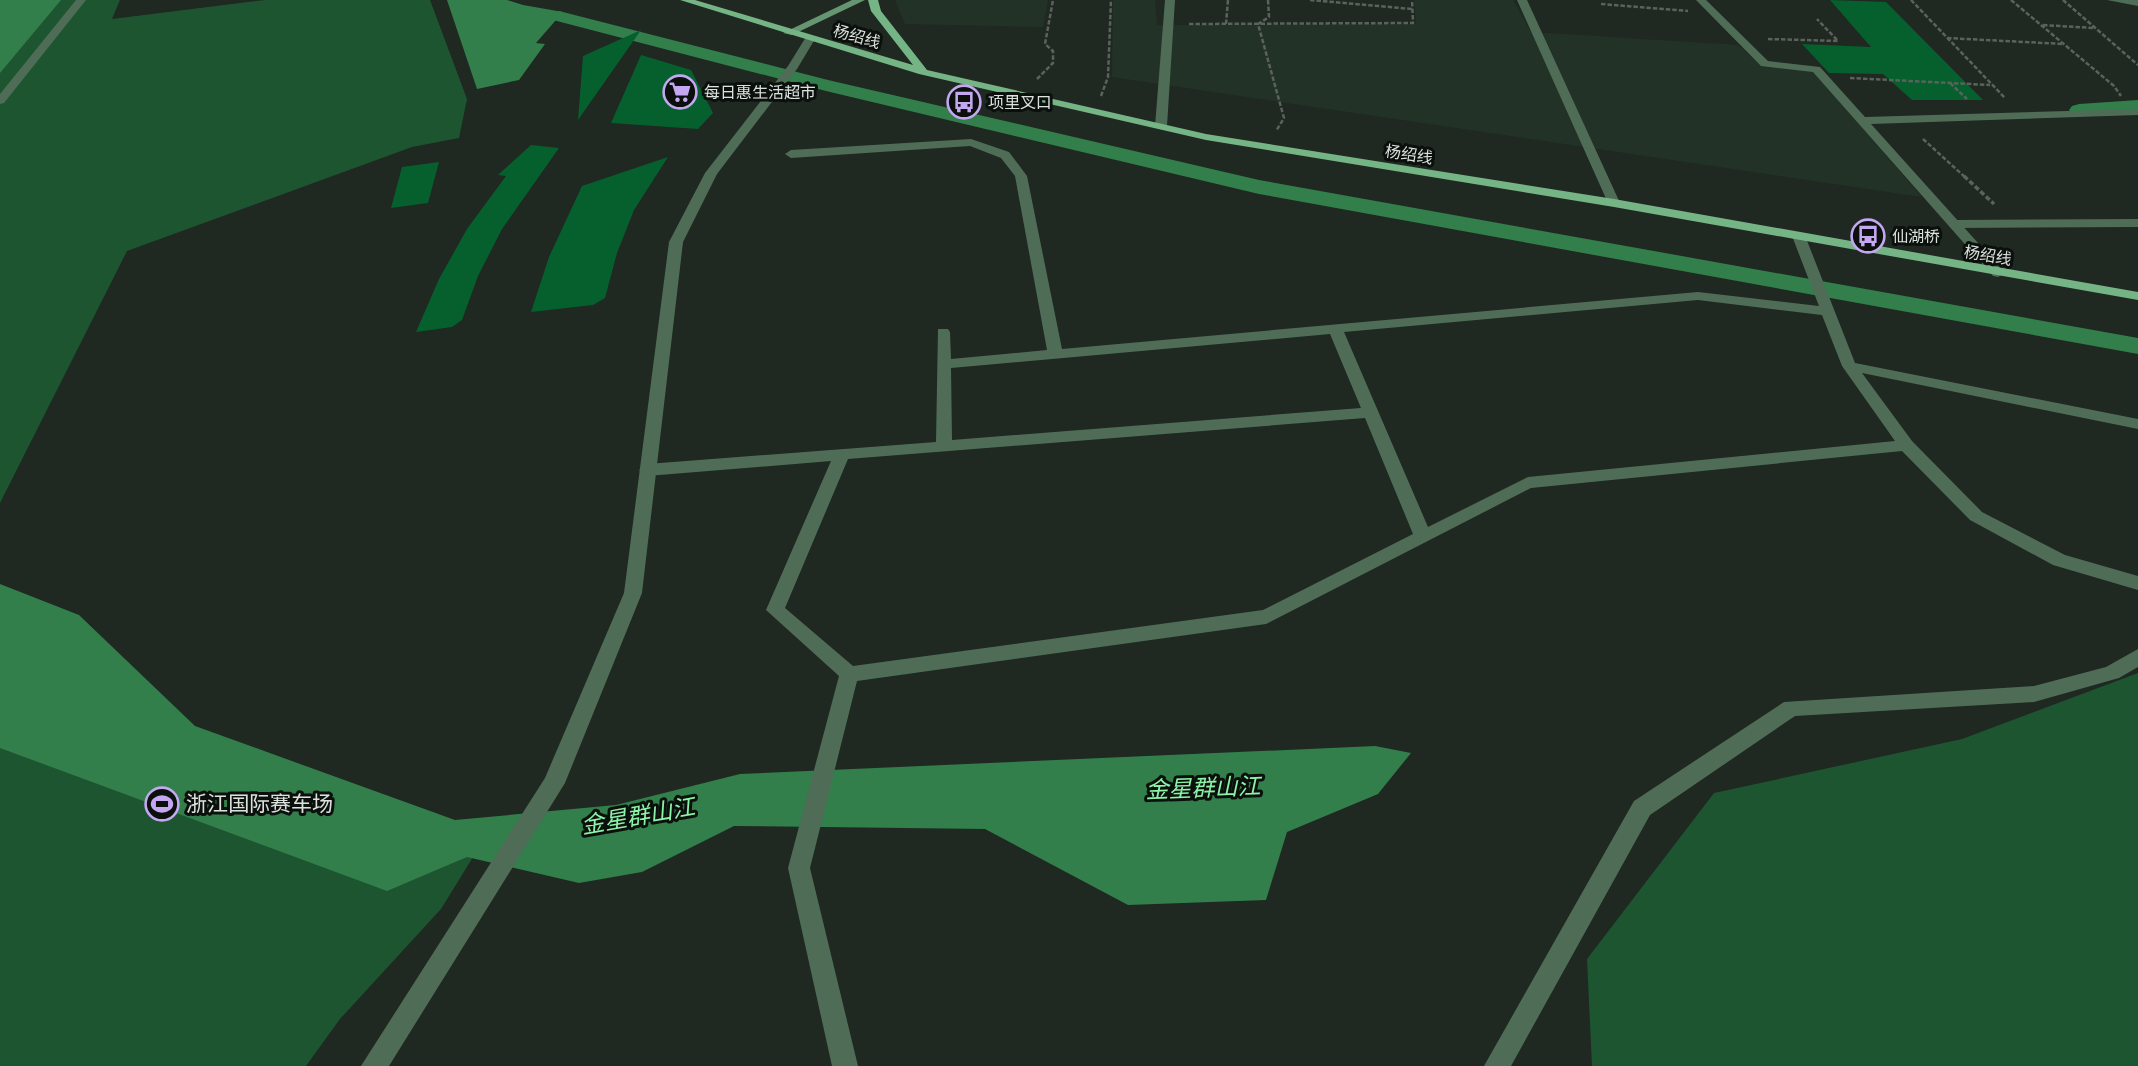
<svg xmlns="http://www.w3.org/2000/svg" width="2138" height="1066" font-family="Helvetica,'Noto Sans SC',sans-serif">
<rect width="100%" height="100%" fill="#1f2821"/>
<path fill="#233227" d="M895,0H1048L1043,27L905,24Z
M1113,0H1155L1157,25L1416,24L1414,0H1513L1531,32L1738,45L1760,65L1812,70L1922,197L1112,77Z"/>
<path fill="#1d5530" d="M0,0H120L112,19L265,0H430L467,99L459,138L412,147L127,251L0,503Z
M0,606L169,759L478,849L441,909L340,1019L306,1066H0Z
M2138,673V1066H1592L1587,959L1714,793L1962,739Z"/>
<path fill="#327f4b" d="M0,0H61L0,73Z
M447,0H507L523,5L563,12L536,43L545,44L519,80L477,89Z
M0,584L79,615L195,726L455,820L616,805L740,774L1375,746L1411,753L1378,794L1287,832L1266,900L1128,905L985,829L734,826L642,872L579,883L467,857L387,891L0,748Z"/>
<g fill="none" stroke-linecap="round" stroke-linejoin="round">
<path fill="#327f4b" fill-rule="evenodd" d="M559,11L828,80L1259,180L2138,338V354L1259,194L826,91L553,20L550,16Z
M2138,100V112L2079,116L2072,114L2069,110L2072,106L2079,104Z"/>
</g>
<path fill="#06602e" d="M1830,0L1886,2L1983,100H1912L1883,74L1829,73L1802,44L1871,47Z
M641,30L578,120L583,56Z
M641,55L691,70L713,113L698,129L611,123Z
M531,145L559,148L502,229L478,276L462,320L452,327L416,332L439,279L467,229L506,176L498,175Z
M668,157L634,210L617,253L605,298L593,305L531,312L549,257L582,186Z
M439,162L428,203L391,208L402,167Z"/>
<g fill="none" stroke-linecap="round" stroke-linejoin="round">
<path stroke="#5a625c" stroke-width="2.5" stroke-dasharray="4.5 2" stroke-linecap="butt" d="M1268,0L1269,17L1258,24L1284,118L1276,131
M1310,0L1412,9
M1911,0L2005,98
M2011,0L2114,86L2121,96
M2063,0L2138,65
M1601,4L1688,11
M1189,24L1413,23L1412,0
M1226,24L1228,0
M2043,25L2093,28
M1947,38L2064,44
M1768,39L1838,41L1817,19
M1850,78L1990,85
M1037,79L1053,63V51L1045,44L1053,0
M1950,83L1967,99
M1101,96L1108,77L1111,0
M1923,139L1966,178"/>
<path stroke="#5a625c" stroke-width="3.5" stroke-dasharray="5 2.5" stroke-linecap="butt" d="M1964,176L1994,204"/>
<path fill="#4f6d56" fill-rule="evenodd" d="M76,0H86L4,103L0,104V94Z
M1165,0H1175L1167,126L1161,129L1155,126Z
M971,139L1009,152L1027,176L1062,349L1698,292L1819,306L1792,236L1794,233H1804L1855,363L2138,419V429L1862,373L1912,441L1982,512L2065,555L2138,576V590L2053,565L1970,520L1902,451L1531,488L1266,624L857,681L810,868L858,1066H832L788,868L839,676L766,610L831,461L647,476L639,470L647,464L936,442L938,329H948L950,332L951,359L1047,350L1015,176L1001,158L970,146L791,158L785,154L791,150ZM1698,300L1822,315L1842,366L1895,441L1528,477L1428,527L1344,332ZM1330,334L1361,408L952,440L951,368ZM1365,418L1413,534L1263,610L853,666L785,608L848,459Z
M2138,219V227L1954,228L1948,224L1954,220Z
M2138,649V667L2119,678L2034,702L1795,716L1650,815L1511,1066H1484L1634,801L1784,702L2034,686L2106,667Z"/>
<path fill="#4f6d56" fill-rule="evenodd" d="M1517,0H1527L1620,203L1618,206H1610L1608,203Z
M1696,0H1706L1768,61L1820,67L1865,117L2138,109V115L1871,124L2005,273L1998,277L1993,276L1813,72L1761,66Z
M2107,0H2138V6Z
M806,37L815,39L797,69L717,174L683,242L642,593L565,783L389,1066H361L545,778L624,593L669,242L705,173L788,66Z"/>
<path fill="#659571" fill-rule="evenodd" d="M852,0H865L792,35L783,33Z"/>
<path fill="#75b485" fill-rule="evenodd" d="M680,0H695L913,65L871,11L868,0H878L881,11L927,70L1206,134L1614,199L2138,292V300L1614,207L1206,140L919,74Z"/>
</g>
<defs>
<symbol id="supermarket-ring" viewBox="-11 -11 22 22"><circle r="9.5" fill="#0b100c" stroke="#c4a7f1" stroke-width="1.5"/><path d="M-6-5.5h2.5l.6 2H6L4.5 2H-2.5L-4.4-4H-6ZM-1.5 3.2a1.3 1.3 0 1 0 .1 0ZM3 3.2a1.3 1.3 0 1 0 .1 0Z" fill="#c4a7f1"/></symbol>
<symbol id="bus-ring" viewBox="-11 -11 22 22"><circle r="9.5" fill="#0b100c" stroke="#c4a7f1" stroke-width="1.5"/><path d="M-5-6H5V4H4V6H2V4H-2V6H-4V4H-5ZM-3.5-4V0h7V-4ZM-3.5 1.2v1.5H-2V1.2ZM2 1.2v1.5H3.5V1.2Z" fill="#c4a7f1"/></symbol>
<symbol id="stadium-ring" viewBox="-11 -11 22 22"><circle r="9.5" fill="#0b100c" stroke="#c4a7f1" stroke-width="1.5"/><path d="M0-5a6.5 5 0 1 0 0 10a6.5 5 0 1 0 0-10ZM-3.5-1.8h7v3.6h-7Z" fill="#c4a7f1"/></symbol>
</defs>
<g fill-rule="evenodd">
<use href="#supermarket-ring" x="661" y="73" width="38" height="38"/>
<use href="#bus-ring" x="945" y="83" width="38" height="38"/>
<use href="#bus-ring" x="1849" y="217" width="38" height="38"/>
<use href="#stadium-ring" x="143" y="785" width="38" height="38"/>
</g>
<g text-anchor="middle" stroke-width="6" stroke-linejoin="round" paint-order="stroke">
<g font-size="16" fill="#dbe2dd" stroke="#0b100c">
<text transform="translate(857 36) rotate(16)" y="6">杨绍线</text>
<text transform="translate(1409 154) rotate(9)" y="6">杨绍线</text>
<text transform="translate(1988 255) rotate(10)" y="6">杨绍线</text>
</g>
<g font-size="16" fill="#dbe2dd" stroke="#0b100c" text-anchor="start">
<text x="704" y="98">每日惠生活超市</text>
<text x="988" y="108">项里叉口</text>
<text x="1892" y="242">仙湖桥</text>
</g>
<g font-size="21" fill="#dbe2dd" stroke="#0b100c" text-anchor="start">
<text x="186" y="811">浙江国际赛车场</text>
</g>
<g font-size="23" font-style="italic" fill="#8df3a9" stroke="#0b100c">
<text transform="translate(1203 788) rotate(-2)" y="8">金星群山江</text>
<text transform="translate(638 816) rotate(-10)" y="8">金星群山江</text>
</g>
</g>
</svg>
